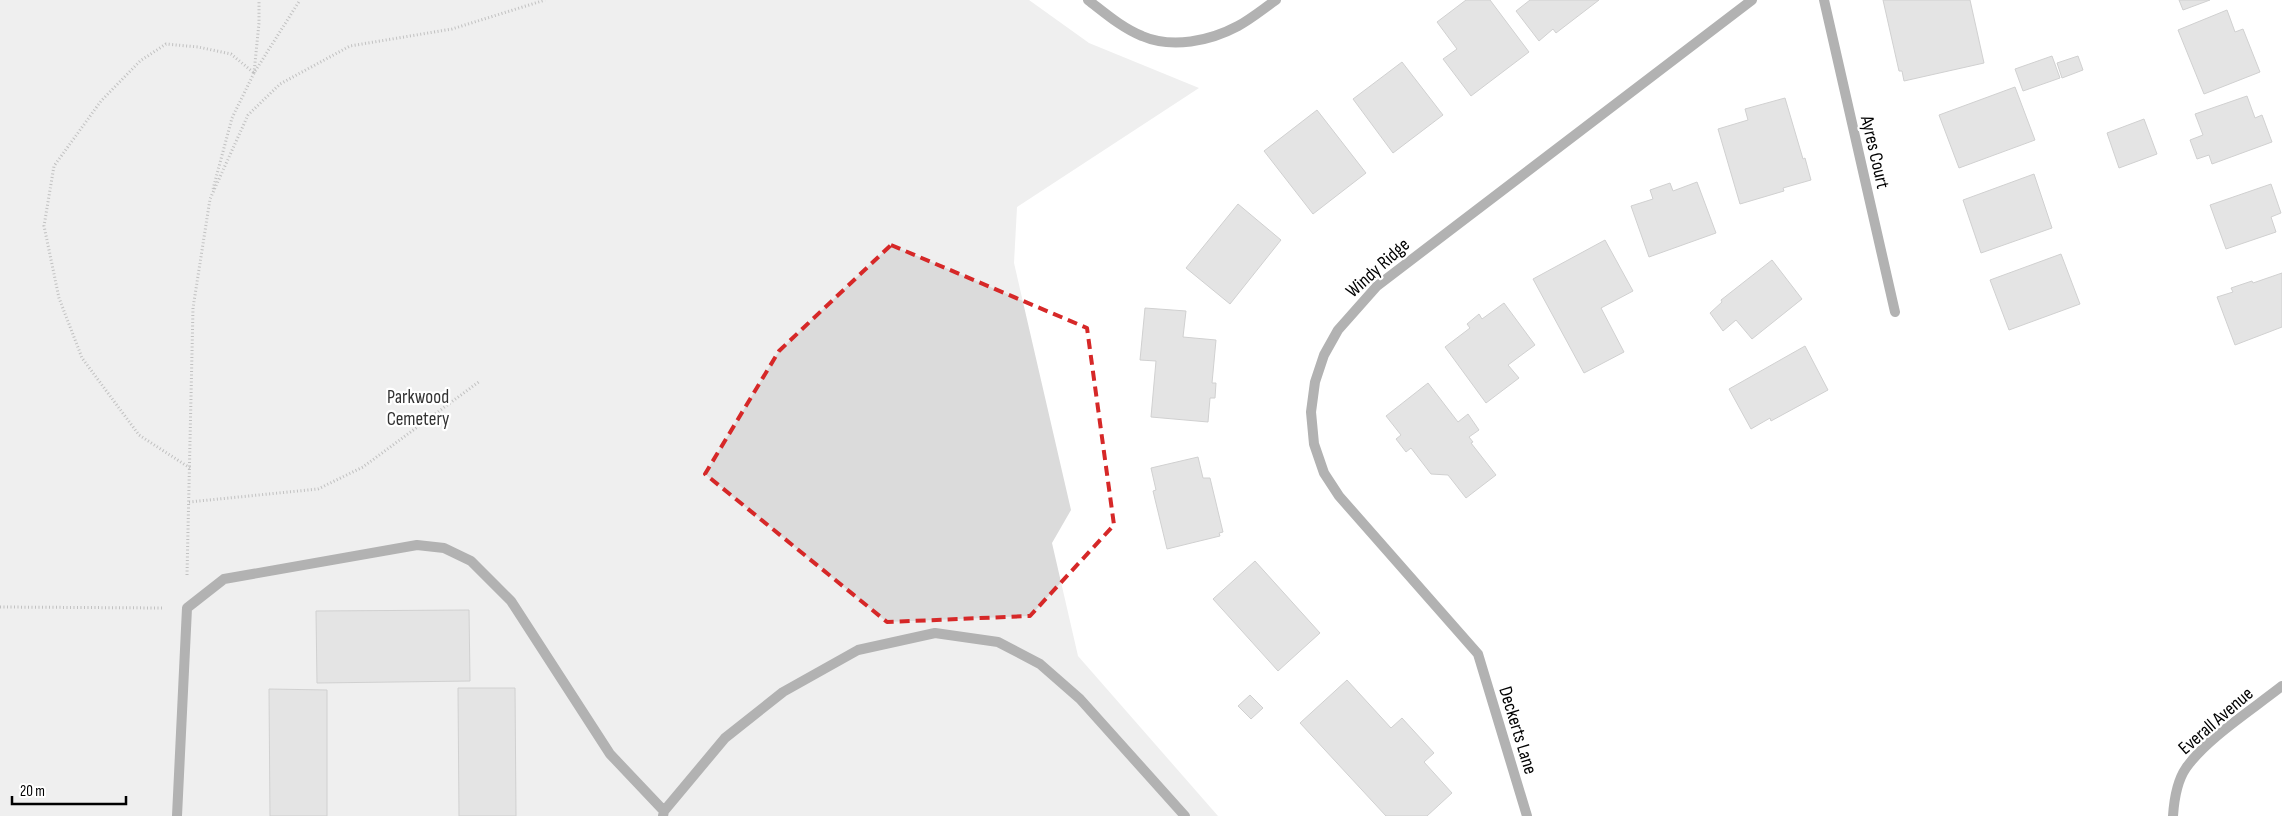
<svg xmlns="http://www.w3.org/2000/svg" width="2282" height="816" font-family="'Sofia Sans Condensed',sans-serif">
<rect width="100%" height="100%" fill="#fff"/>
<path fill="#dbdbdb" d="M0,0H1029L1089,43L1199,88L1017,207L1014,263L1071,510L1052,543L1078,656L1218,816H0Z"/>
<path fill="#c4c4c4" stroke="#989898" d="M1466,0H1490L1529,52L1471,96L1443,59L1457,49L1437,22Z
M1530,0H1599L1556,33L1553,29L1539,41L1516,11Z
M1883,0H1970L1984,63L1904,81L1902,71H1899Z
M2179,0H2210L2183,10Z
M2227,10L2235,32L2243,29L2260,72L2204,94L2178,30Z
M2052,56L2060,78L2023,91L2015,69Z
M2078,56L2083,70L2062,78L2057,63Z
M1402,62L1443,115L1393,153L1353,99Z
M2015,87L2035,140L1959,168L1939,115Z
M2247,96L2255,118L2262,115L2272,142L2212,164L2209,155L2197,159L2190,140L2203,135L2195,114Z
M1785,98L1803,159L1805,158L1811,180L1783,188L1784,191L1740,204L1718,129L1748,120L1745,109Z
M1317,110L1366,173L1313,214L1264,151Z
M2144,119L2157,154L2119,168L2107,133Z
M2034,174L2052,228L1981,253L1963,200Z
M1697,182L1716,233L1649,257L1631,206L1653,199L1650,190L1670,183L1673,191Z
M2271,184L2281,213L2271,217L2276,232L2226,249L2210,205Z
M1238,204L1281,240L1230,304L1186,268Z
M1605,240L1633,291L1601,308L1624,352L1584,373L1533,279Z
M2061,254L2080,304L2009,330L1990,280Z
M1772,260L1802,299L1752,339L1736,320L1723,331L1710,313L1722,302L1721,300Z
M2282,273V327L2235,345L2217,297L2233,292L2231,288L2252,281L2253,283Z
M1504,303L1535,345L1508,365L1519,378L1486,403L1445,347L1470,328L1467,324L1479,314L1482,319Z
M1145,308L1186,311L1183,337L1216,340L1212,383H1216L1215,398H1210L1208,422L1151,417L1156,361L1140,360Z
M1805,346L1828,390L1771,421L1770,418L1751,429L1729,389Z
M1428,383L1458,422L1468,414L1479,430L1469,437L1473,442L1471,443L1496,475L1466,498L1448,475L1431,474L1411,448L1406,452L1396,439L1401,435L1386,416Z
M1198,457L1203,478H1210L1223,532L1219,533L1220,536L1167,549L1153,491L1156,490L1151,468Z
M1255,561L1320,633L1278,671L1213,599Z
M469,610L470,681L317,683L316,611Z
M1347,680L1391,728L1402,718L1434,753L1424,762L1452,793L1427,816H1386L1300,723Z
M458,688H515L516,816H459Z
M269,689L327,690V816H270Z
M1250,695L1263,708L1251,719L1238,706Z"/>
<g fill="none" stroke-linecap="round" stroke-linejoin="round">
<path stroke="#767676" stroke-width="3" stroke-dasharray="1 2.5" stroke-linecap="butt" d="M254,73L259,23V0
M213,189L232,118L254,73L300,0
M190,468L139,435L82,358L59,298L44,226L54,166L101,101L140,61L166,44L198,47L231,54L254,73
M189,502L318,489L363,467L480,381
M187,575L193,308L210,199L248,115L280,84L350,46L452,29L545,0
M0,607L162,608"/>
<path stroke="#545454" stroke-width="10" d="M664,811L725,738L783,692L858,650L935,633L998,642L1040,664L1080,699L1185,816
M177,816L187,608L224,579L417,545L444,548L471,561L511,601L610,754L664,811L663,816"/>
<path stroke="#545454" stroke-width="10" d="M1088,0C1105,13 1122,28 1142,36C1172,49 1210,41 1238,26C1251,19 1263,9 1276,0
M1824,0L1895,312
M1527,816L1478,654L1339,496L1324,473L1314,444L1311,412L1315,382L1324,355L1338,330L1377,286L1752,0
M2173,816C2174,801 2177,781 2186,768C2206,739 2253,709 2282,686"/>
</g>
<path d="M0 0H2282V816H0ZM891,245L1087,328L1114,525L1030,616L887,622L705,474L779,351Z" fill="#fff" fill-opacity=".55" fill-rule="evenodd"/>
<path fill="none" stroke="#d62828" stroke-width="4" stroke-dasharray="10 6" stroke-linejoin="round" d="M891,245L1087,328L1114,525L1030,616L887,622L705,474L779,351Z"/>
<g text-anchor="middle" stroke-width="4.5" stroke-linejoin="round" paint-order="stroke">
<g font-size="19" fill="#000" stroke="#fff">
<text transform="translate(1876 152) rotate(77)" y="7">Ayres Court</text>
<text transform="translate(1377 267) rotate(-42)" y="7">Windy Ridge</text>
<text transform="translate(2215 720) rotate(-41)" y="7">Everall Avenue</text>
<text transform="translate(1519 730) rotate(73)" y="7">Deckerts Lane</text>
</g>
<g font-size="19" fill="#323232" stroke="#fff">
<text x="418" y="403">Parkwood<tspan x="418" dy="22">Cemetery</tspan></text>
</g>
</g>
<path d="M12 796v8h114v-8" fill="none" stroke="#000000" stroke-width="2.5"/>
<text x="20" y="796" font-size="15" fill="#000000" stroke="#ffffff" stroke-width="4" paint-order="stroke">20 m</text>
</svg>
